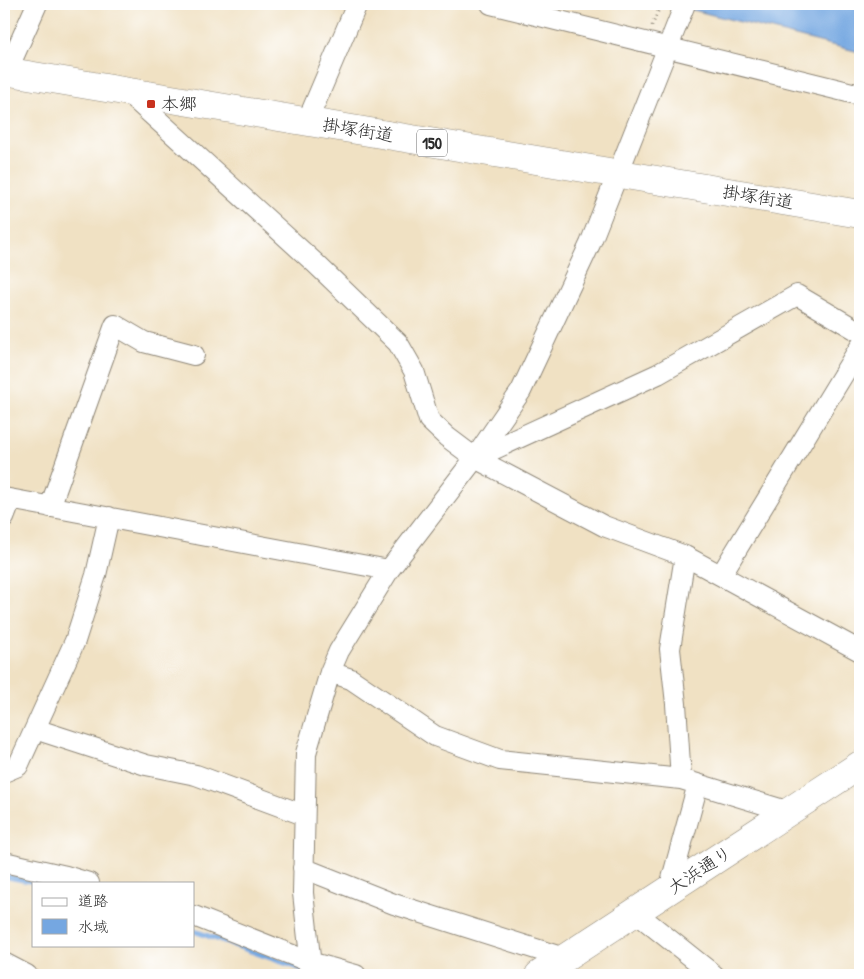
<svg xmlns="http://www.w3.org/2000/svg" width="864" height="979" font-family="'Patrick Hand','Klee One',sans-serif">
<rect width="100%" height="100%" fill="#fff"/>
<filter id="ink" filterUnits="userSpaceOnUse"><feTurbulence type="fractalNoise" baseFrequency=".02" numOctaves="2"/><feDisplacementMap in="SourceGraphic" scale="10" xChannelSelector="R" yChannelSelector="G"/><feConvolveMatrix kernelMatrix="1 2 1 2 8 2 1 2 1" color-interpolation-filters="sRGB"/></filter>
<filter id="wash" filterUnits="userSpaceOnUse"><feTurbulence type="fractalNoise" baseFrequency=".0096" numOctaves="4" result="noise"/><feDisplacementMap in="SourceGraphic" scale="20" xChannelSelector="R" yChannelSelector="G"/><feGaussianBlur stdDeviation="1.12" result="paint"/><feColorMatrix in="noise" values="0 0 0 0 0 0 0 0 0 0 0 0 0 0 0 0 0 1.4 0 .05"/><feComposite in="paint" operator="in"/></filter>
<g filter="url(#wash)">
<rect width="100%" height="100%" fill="#f0e1c3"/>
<path fill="#75a7e1" stroke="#506986" d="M669,4H860V52H859Z"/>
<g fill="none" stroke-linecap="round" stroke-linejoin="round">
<path stroke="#75a7e1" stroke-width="5.5" d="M4,876L41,883
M194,931L305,970"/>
</g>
</g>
<g filter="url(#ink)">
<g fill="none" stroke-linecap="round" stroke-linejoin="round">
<defs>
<path id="street" d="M491,4L860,95
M4,78L37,4
M127,92L315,263L398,343L414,371L429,420L447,437L475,458L604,526L685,556L860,651
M307,122L357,4
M475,458L658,374L797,295L860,332
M4,498L389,570
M50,507L115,325L144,342L194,355
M4,518L11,500
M721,575L860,347
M330,672L351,679L435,736L500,760L681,779L790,812
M35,729L146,765L196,775L304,815
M4,772L18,766L75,641L96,575L109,517
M681,779L676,704L670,649L685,556
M4,862L66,876L89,883
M303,868L394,904L564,958
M669,890L698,784
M635,912L714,975
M194,916L310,962L356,975
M4,963L27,975
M312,975L303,893L306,753L330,672L339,651L389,570L475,458L521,391L590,244L685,4"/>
<path id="secondary" d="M539,975L860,765"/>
<path id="highway" d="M4,71L860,214"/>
</defs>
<use href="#street" stroke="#8e8677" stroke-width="22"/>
<use href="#secondary" stroke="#8e8677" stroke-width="29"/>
<use href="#highway" stroke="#8e8677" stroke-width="29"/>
<path stroke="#8e8677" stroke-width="3" stroke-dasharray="1 4" stroke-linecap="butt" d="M652,26L661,4"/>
<use href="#street" stroke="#fff" stroke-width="20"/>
<use href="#secondary" stroke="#fff" stroke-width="28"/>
<use href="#highway" stroke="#fff" stroke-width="28"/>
</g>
</g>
<rect fill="#c8321e" stroke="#fff" stroke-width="2" x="146" y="99" width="10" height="10" rx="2.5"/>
<g text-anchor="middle" stroke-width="4" stroke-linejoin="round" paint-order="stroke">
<rect fill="#fff" stroke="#6b6b6b" stroke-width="1" x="417" y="129.5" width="30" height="27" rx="4"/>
<g font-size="16" font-weight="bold" fill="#2b2b2b">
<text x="432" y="149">150</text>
</g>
<g font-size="18" fill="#2b2b2b" stroke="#fff" text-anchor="start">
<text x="161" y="110">本郷</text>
</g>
<g font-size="18" fill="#2b2b2b" stroke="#fff">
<text transform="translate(358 130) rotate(9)" y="6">掛塚街道</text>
<text transform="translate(758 197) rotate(9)" y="6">掛塚街道</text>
<text transform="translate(700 870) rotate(-33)" y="6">大浜通り</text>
</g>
</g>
<rect width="864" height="979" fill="none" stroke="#fff" stroke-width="20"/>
<rect x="32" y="882" width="162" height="65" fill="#ffffff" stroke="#aaaaaa"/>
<rect x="42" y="898" width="25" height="8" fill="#ffffff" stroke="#aaaaaa"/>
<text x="78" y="906" font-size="15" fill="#2b2b2b">道路</text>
<rect x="42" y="919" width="25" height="15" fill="#75a7e1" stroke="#aaaaaa"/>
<text x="78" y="932" font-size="15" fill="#2b2b2b">水域</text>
</svg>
